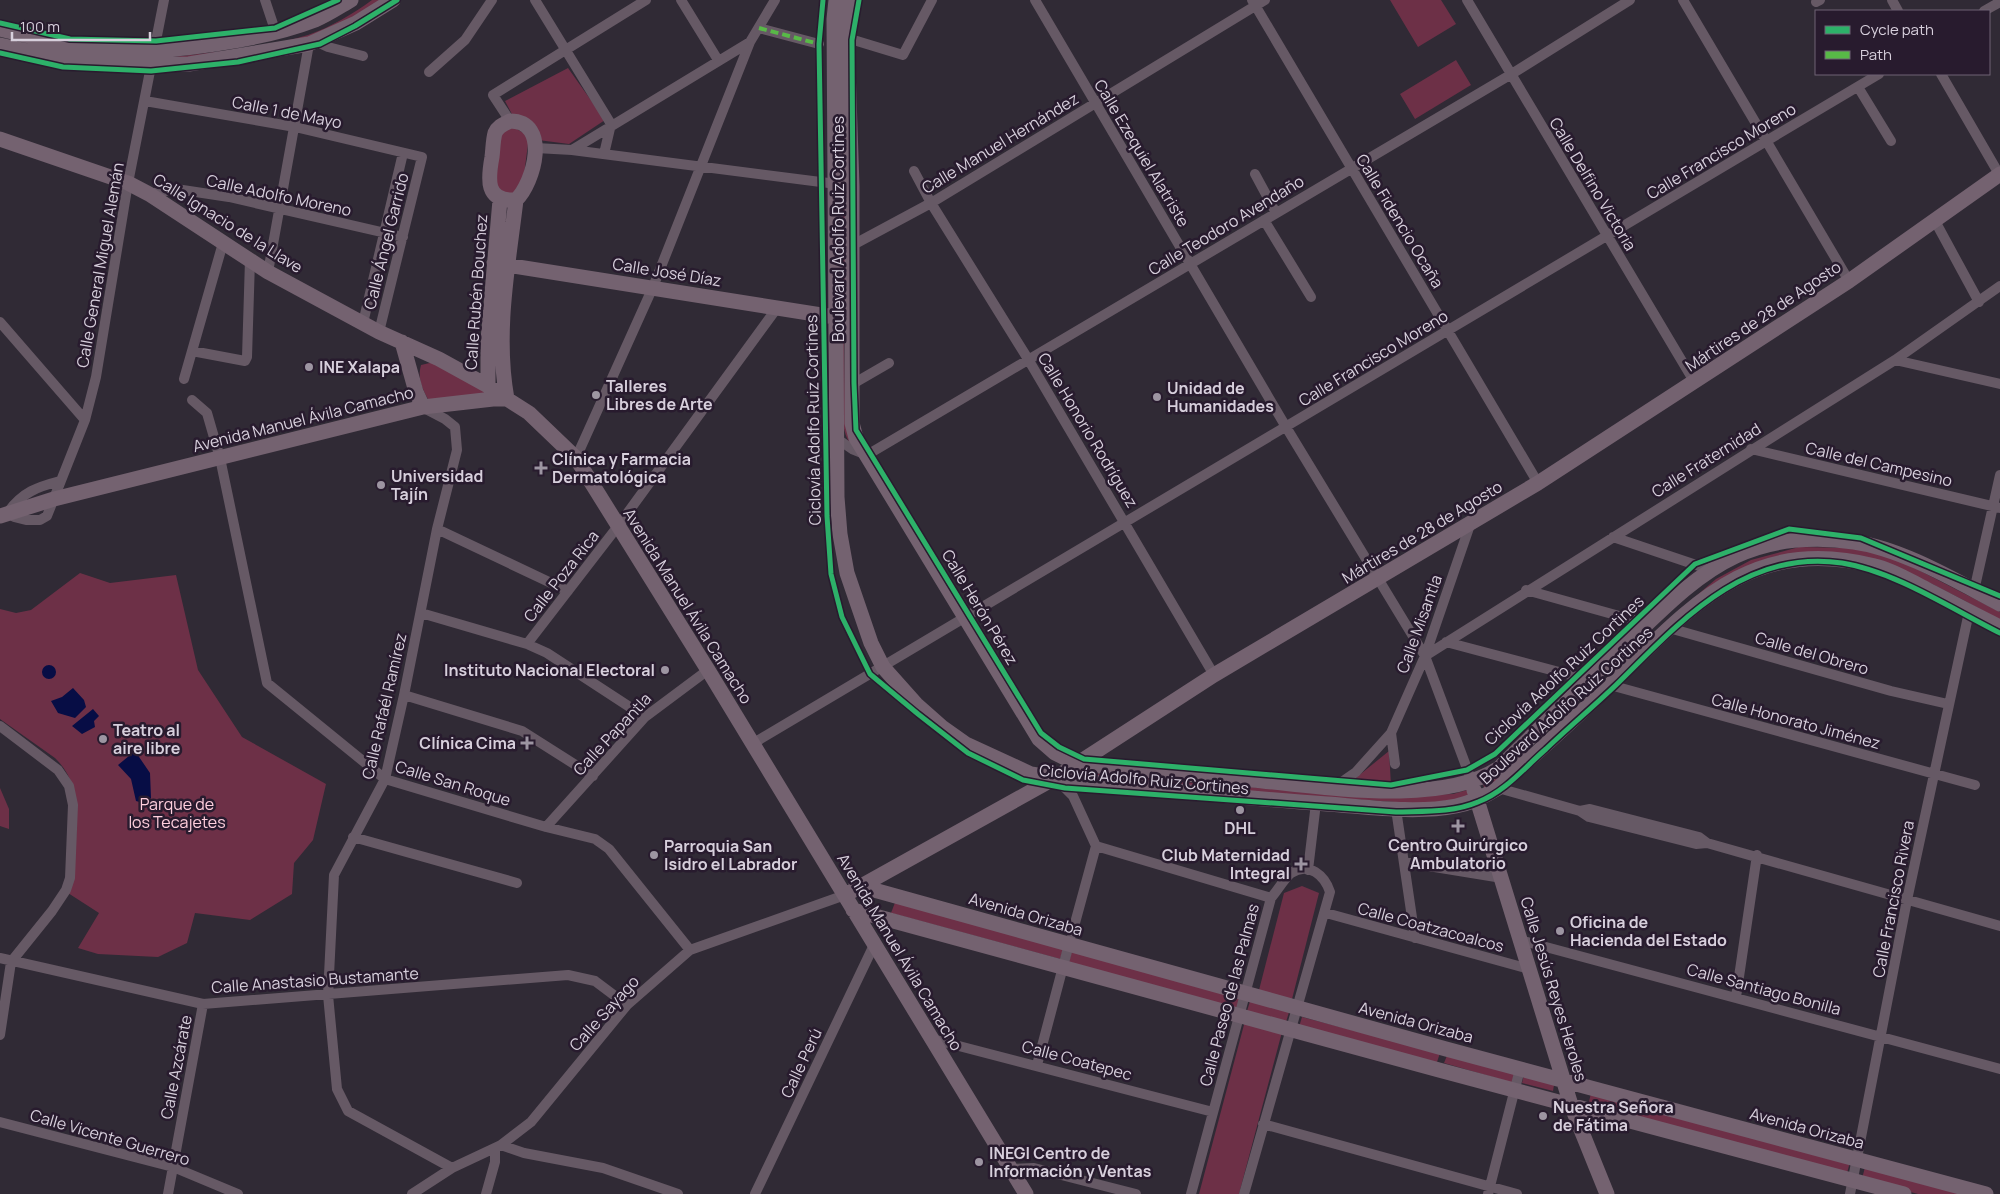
<svg xmlns="http://www.w3.org/2000/svg" width="2000" height="1194" font-family="Manrope,sans-serif">
<rect width="100%" height="100%" fill="#302a35"/>
<path fill="#6d3047" d="M372,0H381L353,20L310,39L164,63V58C211,52 262,49 308,35C331,27 353,14 372,0Z
M1390,0H1441L1456,24L1418,47Z
M1456,60L1471,85L1415,119L1400,94Z
M568,68L605,120L569,144L538,140L514,118L505,101Z
M508,124L529,136L523,183L510,196L496,187L500,129Z
M843,194H847L844,332L845,402L853,446C842,437 843,416 841,402Z
M434,362L485,391V395L431,404C423,391 417,380 421,365Z
M1799,547L1854,548L1899,560L2000,612V620C1937,586 1875,548 1801,553C1785,554 1768,561 1753,565L1485,790L1483,784L1522,759L1661,626L1716,579L1751,560Z
M80,573L110,583L176,575L198,670L242,737L326,784L313,840L294,863L292,894L250,920L195,913L187,943L158,957L98,954L78,948L99,913L68,893C73,849 91,792 55,758L0,719V609L16,613L31,610Z
M1389,751L1391,785L1352,781Z
M1091,773L1227,786L1425,795L1453,794L1467,790L1471,797L1425,804L1079,781Z
M0,788L9,809V829L0,826Z
M1302,886L1319,893L1291,1003L1258,994L1284,893Z
M896,900L1064,947L1060,959L891,913Z
M1072,950L1241,995L1237,1009L1069,962Z
M1251,998L1290,1009L1286,1022L1247,1011Z
M1302,1017L1440,1053L1436,1065L1299,1027Z
M1245,1021L1282,1032L1239,1194H1199Z
M1448,1053L1516,1072L1513,1083L1444,1063Z
M1525,1071L1555,1079L1553,1091L1522,1083Z
M1591,1093L1850,1162L1847,1173L1588,1106Z
M1865,1167L1967,1194H1918L1862,1179Z"/>
<path fill="#070d45" d="M42 672a7 7 0 1 1 14 0a7 7 0 1 1-14 0Z
M73,688L84,700L86,707L75,718L58,713L51,701L62,697Z
M93,709L99,716L94,721L95,727L82,734L72,726Z
M135,751L150,773L151,798L143,803L136,801L131,779L118,765Z"/>
<g fill="none" stroke-linecap="round" stroke-linejoin="round">
<path stroke="#665965" stroke-width="10" d="M265,0L276,33
M535,0L611,124L604,154
M681,0L718,60
M1035,0L1286,427L1425,656L1472,782
M1252,0L1538,483
M1467,0L1695,383
M1683,0L1849,281
M1892,0L1898,11
M1816,2L1820,0
M1984,11L2000,2
M759,28L819,44
M847,38L903,55L932,0
M315,41L328,47L363,56
M429,72L465,40L492,0
M1941,74L1999,174
M1858,87L1891,141
M145,101L295,127L422,157L379,332
M510,121L493,95L646,0
M536,148L572,150L750,42
M572,150L852,186
M914,171L931,203L1028,359L1214,675
M1255,174L1276,213
M149,194L176,189L229,197L403,237
M1264,220L1311,297
M1935,221L1979,302
M851,246L931,203L1265,0
M268,272L309,44
M0,322L85,420
M363,323L403,153
M192,351L245,361L247,357L250,260
M1895,360L2000,384
M184,379L223,243
M851,385L889,363
M192,400L207,413L220,458L267,683L385,779L546,827L595,839L609,849L690,950
M424,408L445,419L455,427L457,450L437,529L404,695L385,779L334,875L328,995L337,1089L348,1111L452,1168
M836,438L852,449L867,455L1510,75L1630,0
M1751,449L2000,508
M576,458L653,287L750,42L775,0
M60,481C37,487 23,492 8,512L14,517L26,520H40L47,516L85,420L96,377L128,183L164,0
M437,529L568,591
M1613,537L1711,570
M1526,590L1648,624
M1974,591L2000,475
M421,613L527,644L547,653L645,717
M1669,628L1891,691L1948,704
M1446,642L1589,680
M527,644L618,526L777,308
M1425,656L1895,360L2000,286
M1610,685L1975,785
M404,695L522,731L593,776
M0,726L58,770L69,786L73,805L70,878L66,890L52,911L11,962L0,1035
M1391,733L1395,764
M752,744L1879,74
M1055,778L1073,796L1096,846L1072,934
M1333,788L1356,772L1391,733L1425,656L1470,525
M1498,788L1580,811L1589,817L1696,844L1707,843
M1396,809L1415,938
M1580,811L1590,809L1699,837L1707,843L2000,926
M546,827L645,717L708,670
M353,837L517,883
M1096,846L1271,898
M1404,862L1502,878
M1308,870L1316,803
M1326,913L1529,969
M1520,940L2000,1069
M0,958L203,1004L568,975L595,981L627,1005
M1736,997L1757,855
M932,1039L1213,1112
M1037,1065L1069,944
M0,1122L173,1167L238,1194
M1263,1124L1517,1194
M501,1145L524,1153L603,1168L678,1194
M1011,1169L1034,1168L1136,1194
M168,1194L203,1004
M412,1194L452,1168L501,1145L531,1122L627,1005L690,950L845,895
M486,1194L495,1162V1149
M755,1194L874,945
M1191,1194L1271,898C1277,891 1284,879 1291,873C1309,861 1325,876 1330,892L1244,1194
M1488,1194L1520,1069
M1850,1194L1907,900L1969,612"/>
<path stroke="#746270" stroke-width="15" d="M836,0L834,19L837,497L840,534L847,573L871,643L883,667L916,704L942,727L966,744L1031,774L1055,778C1146,788 1237,798 1327,804C1369,807 1415,814 1456,806C1471,803 1485,796 1498,788C1536,753 1575,719 1612,683C1693,605 1751,535 1875,566C1893,570 1910,581 1926,589C1951,602 1975,615 2000,627
M850,0L847,38L852,186V423L856,438L1039,739L1055,753L1077,764C1136,769 1194,775 1252,780C1321,786 1440,807 1499,768C1541,727 1582,687 1624,646C1658,614 1693,576 1736,556C1772,539 1815,536 1854,542C1903,549 1956,581 2000,604
M0,29C37,38 74,48 112,51C168,54 263,40 315,20C327,15 339,7 351,0
M0,45L64,59L107,65L189,64L309,44L356,23L393,0
M510,121C551,121 534,183 516,200C485,202 488,179 492,157C493,149 493,140 495,133C498,126 504,124 510,121Z
M0,139L128,183L149,194L268,272L379,332L439,359L488,386L507,399
M494,263L834,317
M402,342L416,392L423,407
M488,386V340L500,200
M507,399C495,333 508,267 516,200
M0,516L54,499L423,407L493,399H507L529,413L576,458L708,670L1026,1194
M1474,790L1571,1105L1607,1194
M856,885L1446,1049L1986,1194
M845,895L1055,778L1214,675L1538,483L1849,281L2000,174
M853,910L1439,1070L1904,1194"/>
<path stroke="#58b947" stroke-width="4" stroke-dasharray="8 4" stroke-linecap="butt" d="M759,28L819,44"/>
<defs>
<path id="cycleway" d="M823,0L819,44L827,516L831,574L842,617L870,674L918,714L968,753L1023,780L1065,788L1396,812C1424,811 1452,813 1478,802C1505,792 1525,767 1546,749C1569,727 1593,707 1616,685C1678,624 1744,548 1842,563C1894,571 1952,609 2000,633
M859,0L852,40L854,383L856,430L1041,733L1059,747L1084,759L1391,785L1467,770L1495,754L1695,564L1789,529L1861,538L2000,596
M0,23L70,39L156,41L275,28L338,0
M0,53L63,67L151,71L238,62L320,44L355,26L397,0"/>
</defs>
<use href="#cycleway" stroke="#281b2e" stroke-width="8"/>
<use href="#cycleway" stroke="#2db169" stroke-width="5"/>
</g>
<g fill="#9d95a2" stroke="#281b2e" stroke-width="2">
<circle cx="309" cy="367" r="5"/>
<circle cx="596" cy="395" r="5"/>
<circle cx="1157" cy="397" r="5"/>
<path d="M538.5 460.5h5v5h5v5h-5v5h-5v-5h-5v-5h5z"/>
<circle cx="381" cy="485" r="5"/>
<circle cx="665" cy="670" r="5"/>
<circle cx="103" cy="739" r="5"/>
<path d="M524.5 735.5h5v5h5v5h-5v5h-5v-5h-5v-5h5z"/>
<circle cx="1240" cy="810" r="5"/>
<path d="M1455.5 818.5h5v5h5v5h-5v5h-5v-5h-5v-5h5z"/>
<circle cx="654" cy="855" r="5"/>
<path d="M1298.5 856.5h5v5h5v5h-5v5h-5v-5h-5v-5h5z"/>
<circle cx="1560" cy="931" r="5"/>
<circle cx="1543" cy="1116" r="5"/>
<circle cx="979" cy="1162" r="5"/>
</g>
<g text-anchor="middle" stroke-width="5" stroke-linejoin="round" paint-order="stroke">
<g font-size="16" fill="#d7cfdc" stroke="#281b2e">
<text transform="translate(287 112) rotate(11)" y="6">Calle 1 de Mayo</text>
<text transform="translate(1000 143) rotate(-31)" y="6">Calle Manuel Hernández</text>
<text transform="translate(1721 151) rotate(-31)" y="6">Calle Francisco Moreno</text>
<text transform="translate(1142 153) rotate(59)" y="6">Calle Ezequiel Alatriste</text>
<text transform="translate(1593 184) rotate(59)" y="6">Calle Delfino Victoria</text>
<text transform="translate(279 195) rotate(12)" y="6">Calle Adolfo Moreno</text>
<text transform="translate(1400 221) rotate(59)" y="6">Calle Fidencio Ocaña</text>
<text transform="translate(228 223) rotate(32)" y="6">Calle Ignacio de la Llave</text>
<text transform="translate(1226 225) rotate(-31)" y="6">Calle Teodoro Avendaño</text>
<text transform="translate(838 229) rotate(-90)" y="6">Boulevard Adolfo Ruiz Cortines</text>
<text transform="translate(386 241) rotate(-76)" y="6">Calle Ángel Garrido</text>
<text transform="translate(100 265) rotate(-80)" y="6">Calle General Miguel Alemán</text>
<text transform="translate(667 272) rotate(9)" y="6">Calle José Díaz</text>
<text transform="translate(476 292) rotate(-86)" y="6">Calle Rubén Bouchez</text>
<text transform="translate(1763 316) rotate(-34)" y="6">Mártires de 28 de Agosto</text>
<text transform="translate(1373 358) rotate(-31)" y="6">Calle Francisco Moreno</text>
<text transform="translate(303 419) rotate(-14)" y="6">Avenida Manuel Ávila Camacho</text>
<text transform="translate(813 420) rotate(-91)" y="6">Ciclovía Adolfo Ruiz Cortines</text>
<text transform="translate(1088 430) rotate(59)" y="6">Calle Honorio Rodríguez</text>
<text transform="translate(1706 460) rotate(-32)" y="6">Calle Fraternidad</text>
<text transform="translate(1879 464) rotate(13)" y="6">Calle del Campesino</text>
<text transform="translate(1422 532) rotate(-31)" y="6">Mártires de 28 de Agosto</text>
<text transform="translate(561 576) rotate(-52)" y="6">Calle Poza Rica</text>
<text transform="translate(688 606) rotate(58)" y="6">Avenida Manuel Ávila Camacho</text>
<text transform="translate(980 607) rotate(59)" y="6">Calle Herón Pérez</text>
<text transform="translate(1419 624) rotate(-70)" y="6">Calle Misantla</text>
<text transform="translate(1812 653) rotate(16)" y="6">Calle del Obrero</text>
<text transform="translate(1564 670) rotate(-43)" y="6">Ciclovía Adolfo Ruiz Cortines</text>
<text transform="translate(1566 705) rotate(-42)" y="6">Boulevard Adolfo Ruiz Cortines</text>
<text transform="translate(384 706) rotate(-77)" y="6">Calle Rafaél Ramírez</text>
<text transform="translate(1796 721) rotate(15)" y="6">Calle Honorato Jiménez</text>
<text transform="translate(612 734) rotate(-47)" y="6">Calle Papantla</text>
<text transform="translate(1144 779) rotate(5)" y="6">Ciclovía Adolfo Ruiz Cortines</text>
<text transform="translate(453 783) rotate(17)" y="6">Calle San Roque</text>
<text transform="translate(1893 899) rotate(-79)" y="6">Calle Francisco Rivera</text>
<text transform="translate(1026 914) rotate(16)" y="6">Avenida Orizaba</text>
<text transform="translate(1431 927) rotate(15)" y="6">Calle Coatzacoalcos</text>
<text transform="translate(900 952) rotate(59)" y="6">Avenida Manuel Ávila Camacho</text>
<text transform="translate(315 980) rotate(-4)" y="6">Calle Anastasio Bustamante</text>
<text transform="translate(1554 989) rotate(73)" y="6">Calle Jesús Reyes Heroles</text>
<text transform="translate(1764 989) rotate(15)" y="6">Calle Santiago Bonilla</text>
<text transform="translate(1229 995) rotate(-75)" y="6">Calle Paseo de las Palmas</text>
<text transform="translate(604 1013) rotate(-48)" y="6">Calle Sayago</text>
<text transform="translate(1416 1022) rotate(15)" y="6">Avenida Orizaba</text>
<text transform="translate(1077 1060) rotate(15)" y="6">Calle Coatepec</text>
<text transform="translate(801 1063) rotate(-65)" y="6">Calle Perú</text>
<text transform="translate(176 1067) rotate(-79)" y="6">Calle Azcárate</text>
<text transform="translate(1807 1128) rotate(15)" y="6">Avenida Orizaba</text>
<text transform="translate(110 1137) rotate(16)" y="6">Calle Vicente Guerrero</text>
</g>
<g font-size="16" font-weight="bold" fill="#d7cfdc" stroke="#281b2e" text-anchor="start">
<text x="319" y="373">INE Xalapa</text>
<text x="606" y="392">Talleres<tspan x="606" dy="18">Libres de Arte</tspan></text>
<text x="1167" y="394">Unidad de<tspan x="1167" dy="18">Humanidades</tspan></text>
<text x="552" y="465">Clínica y Farmacia<tspan x="552" dy="18">Dermatológica</tspan></text>
<text x="391" y="482">Universidad<tspan x="391" dy="18">Tajín</tspan></text>
<text x="655" y="676" text-anchor="end">Instituto Nacional Electoral</text>
<text x="113" y="736">Teatro al<tspan x="113" dy="18">aire libre</tspan></text>
<text x="516" y="749" text-anchor="end">Clínica Cima</text>
<text x="1240" y="834" text-anchor="middle">DHL</text>
<text x="1458" y="851" text-anchor="middle">Centro Quirúrgico<tspan x="1458" dy="18">Ambulatorio</tspan></text>
<text x="664" y="852">Parroquia San<tspan x="664" dy="18">Isidro el Labrador</tspan></text>
<text x="1290" y="861" text-anchor="end">Club Maternidad<tspan x="1290" dy="18">Integral</tspan></text>
<text x="1570" y="928">Oficina de<tspan x="1570" dy="18">Hacienda del Estado</tspan></text>
<text x="1553" y="1113">Nuestra Señora<tspan x="1553" dy="18">de Fátima</tspan></text>
<text x="989" y="1159">INEGI Centro de<tspan x="989" dy="18">Información y Ventas</tspan></text>
</g>
<g font-size="16" fill="#ffcfdd" stroke="#281b2e">
<text x="177" y="810">Parque de<tspan x="177" dy="18">los Tecajetes</tspan></text>
</g>
</g>
<rect x="1815" y="10" width="175" height="65" fill="#281b2e" stroke="#6e6374"/>
<rect x="1825" y="26" width="25" height="8" fill="#2db169" stroke="#6e6374"/>
<text x="1860" y="35" font-size="15" fill="#d7cfdc">Cycle path</text>
<rect x="1825" y="51" width="25" height="8" fill="#58b947" stroke="#6e6374"/>
<text x="1860" y="60" font-size="15" fill="#d7cfdc">Path</text>
<path d="M12 32v8h138v-8" fill="none" stroke="#d7cfdc" stroke-width="2.5"/>
<text x="20" y="32" font-size="15" fill="#d7cfdc" stroke="#281b2e" stroke-width="4" paint-order="stroke">100 m</text>
</svg>
